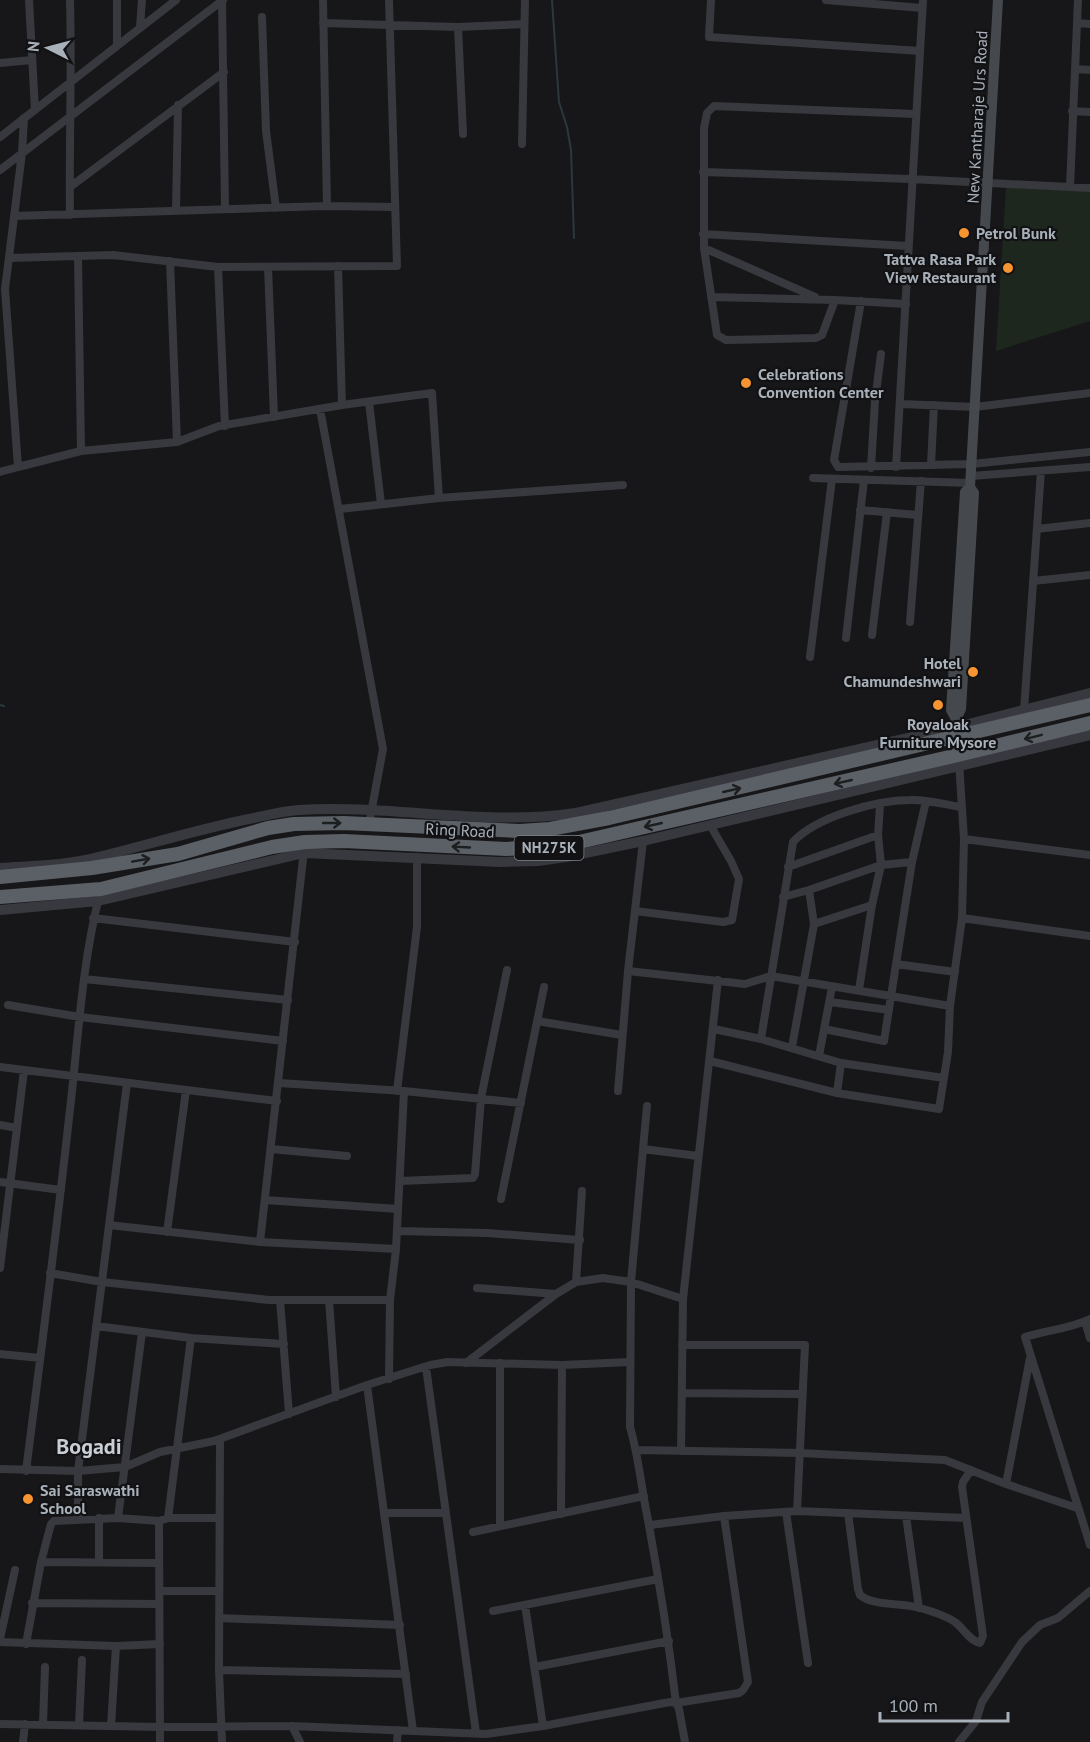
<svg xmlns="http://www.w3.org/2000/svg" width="1090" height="1742" font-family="'PT Sans',sans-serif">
<rect width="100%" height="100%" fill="#171719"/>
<path fill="#1e271e" d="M1006,187L1090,191V321L996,351Z"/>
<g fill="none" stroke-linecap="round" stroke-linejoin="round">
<path stroke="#2c383d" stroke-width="2" d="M552,0L559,102L567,127L571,150L574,238
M0,705L4,706"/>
<path stroke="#37393e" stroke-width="8" d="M29,0L35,110
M222,0L225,209
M323,0L327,206
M711,0L709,37L920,51
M826,0L922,8
M262,17L266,131L276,208
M323,23L458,27L524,24
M1077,23L1090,24
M140,27L142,0
M458,27L463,134
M117,46V0
M0,63L32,60
M1075,69L1090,70
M1072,111L1090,112
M0,137L176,0
M522,144L525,0
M0,170L223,0
M703,172L911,179L1090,188
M70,187L224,72
M1070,187L1078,0
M176,211L178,105
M70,215C69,143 72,72 70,0
M14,216L327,206L395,207
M703,234L908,246
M704,248L815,297
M78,256L81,451
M9,258L113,255L218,267L397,266L389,0
M170,261L177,442
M338,266L342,405
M218,267L225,426
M268,267L274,417
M711,297L835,300L906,304
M835,300L822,335L816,338L726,340L717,335L704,248V128L707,113L714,106L916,114
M861,301L834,460L838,467L972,464L1090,452
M369,402L381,504
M901,404L975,407L1090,393
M320,409L383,749L369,824
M931,465L934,405
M18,467L81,451L177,442L219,426L342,405L432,393L439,498
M896,467L923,0
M871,468L875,401L881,354
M0,472L18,467L5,289L22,153L24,118
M971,476L1090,467
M813,478L970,483
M340,509L439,498L623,485
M860,510L918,515
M1037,529L1090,523
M1033,581L1090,575
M910,622L921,481
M872,635L887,512
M846,638L864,480
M810,657L832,479
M1024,710L1041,471
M959,762L964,839L1090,855
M788,867L878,835
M783,897L809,890L881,865L912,862
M635,911L723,922L732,920L739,879L731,861L710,825
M93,918L295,942
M962,918L1090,936
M814,924L872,905
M896,964L955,972
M628,971L745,984L771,976L950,1006
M84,979L288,1000
M859,990L872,905L881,865L878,835L880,805
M830,1002L889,1010
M8,1005L80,1017L283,1041
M537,1021L622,1035
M714,1029L761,1039L841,1063L944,1078
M824,1029L884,1041L912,862L926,801
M761,1039L793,842C816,817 876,800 910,800C927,799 945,805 961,807
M792,1047L814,924L809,890
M819,1056L832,987
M710,1061L837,1093L939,1109L948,1052L950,1006L962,918L964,839
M0,1067L277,1101
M279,1083L404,1091L521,1103
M397,1091L417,927V857
M618,1091L628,971L643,841
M837,1093L841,1063
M0,1125L17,1128
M271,1149L347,1156
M643,1149L647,1106
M400,1181L473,1178L475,1174L481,1098L507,970
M0,1182L61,1190
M501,1199L544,987
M265,1200L398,1209
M109,1225L260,1242L396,1249
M397,1231L487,1233L580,1240
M167,1232L186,1090
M260,1242L304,850
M0,1268L24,1070
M50,1273L102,1282L269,1300H390L389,1379
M576,1282L582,1191
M477,1288L556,1294
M280,1300L289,1414
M329,1300L336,1397
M390,1300L396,1249L404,1091
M1090,1319C1069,1329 1047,1330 1025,1337L1090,1545
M1085,1321L1090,1338
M96,1326L191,1338L168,1518
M191,1338L284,1344
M682,1345H805L797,1511
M0,1354L40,1358
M466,1363L556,1294L576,1282L603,1278L631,1282L683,1299
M500,1363V1526
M426,1367L476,1733
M367,1385L413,1731
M682,1393L802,1394
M220,1439L219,1670L222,1742
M637,1450L799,1453L945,1460L1006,1484L1077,1508
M681,1451L683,1299L718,980
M0,1469L78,1471L125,1467L160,1452L214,1441L367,1385L430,1365L448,1362L562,1365L630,1362
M26,1471C41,1353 56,1236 69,1118C78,1044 81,969 99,897
M1006,1484L1030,1358
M786,1512L808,1663
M384,1513H446
M848,1513L858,1589L860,1595C872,1606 904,1603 920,1608C931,1611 946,1616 955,1622C964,1629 970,1641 980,1643L983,1636L962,1487L963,1482L971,1470
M561,1514L562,1365
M906,1516L919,1608
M99,1518V1562
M118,1518L142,1332
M78,1519V1471L127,1083
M159,1521L160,1742
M650,1525L724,1516L797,1511L966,1518
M473,1532L644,1496
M41,1562L159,1563
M160,1591H219
M32,1603L159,1604
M525,1605L543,1726
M493,1611L658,1579
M219,1618L400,1625
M0,1639L15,1570
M0,1642L116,1646L160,1644
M26,1644L41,1562L51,1524L54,1521L118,1518L159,1521L168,1518H219
M535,1667L669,1641
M219,1670L406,1674
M0,1724L161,1727L292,1726L486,1734L543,1726L670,1702L676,1703L739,1693L743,1690L748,1682L724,1516
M43,1724L45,1667
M79,1725L82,1660
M111,1726L116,1646
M292,1726L300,1742
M23,1742L25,1724
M397,1742L398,1730
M685,1742L679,1709L676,1703C668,1635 657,1567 644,1499C640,1475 637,1451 630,1427L631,1282L643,1149L698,1156
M959,1742L976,1721L982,1702L1022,1642L1040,1625L1058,1618L1090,1591"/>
<path stroke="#37393e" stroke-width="10" d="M0,868C29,866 58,866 86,860C142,847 197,829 254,818C268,815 284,811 299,810C391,804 483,827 576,813L957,727L1090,693
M0,910L98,901L304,853L500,862L538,861L566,857L643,841L1090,735"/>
<path stroke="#45494e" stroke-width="10" d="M956,719L961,709L974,493L970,487L998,0
M958,755L956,719L951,710L965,492L970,487"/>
<path stroke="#5b6066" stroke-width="14" d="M0,877L92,868L178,854L268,828L294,824L343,823L520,831L550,829L609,818L1090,705
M0,897L101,889L272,847L305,842L344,841L506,849L566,845L958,755L1090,723"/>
</g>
<defs><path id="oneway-shaft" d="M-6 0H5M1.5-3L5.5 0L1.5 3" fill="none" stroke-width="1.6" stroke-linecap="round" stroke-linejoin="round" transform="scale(1.5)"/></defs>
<g stroke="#1d1e20">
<use href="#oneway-shaft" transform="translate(1033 737) rotate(166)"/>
<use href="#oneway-shaft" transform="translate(843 782) rotate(167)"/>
<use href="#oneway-shaft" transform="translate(732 790) rotate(-13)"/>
<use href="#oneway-shaft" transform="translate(332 823)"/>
<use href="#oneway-shaft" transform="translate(653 825) rotate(167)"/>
<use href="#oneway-shaft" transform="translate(461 847) rotate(-177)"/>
<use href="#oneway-shaft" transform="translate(141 860) rotate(-10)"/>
</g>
<g fill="#f69431" stroke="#121214" stroke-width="2">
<circle cx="964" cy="233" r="6"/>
<circle cx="1008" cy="268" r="6"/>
<circle cx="746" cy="383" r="6"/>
<circle cx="973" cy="672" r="6"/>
<circle cx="938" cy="705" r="6"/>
<circle cx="28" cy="1499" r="6"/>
</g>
<g text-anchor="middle" stroke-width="4.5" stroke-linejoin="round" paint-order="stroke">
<rect fill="#121214" stroke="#7b8188" stroke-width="1.5" x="514.5" y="836" width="69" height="24" rx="4.5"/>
<g font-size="15" font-weight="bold" fill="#a8b0b9">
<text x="549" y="853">NH275K</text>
</g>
<g font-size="16" fill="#a8b0b9" stroke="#121214">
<text transform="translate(977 117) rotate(-87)" y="6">New Kantharaje Urs Road</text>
<text transform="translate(460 830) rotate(3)" y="6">Ring Road</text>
</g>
<g font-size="16" font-weight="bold" fill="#a8b0b9" stroke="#121214" text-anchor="start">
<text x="976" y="239">Petrol Bunk</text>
<text x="996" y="265" text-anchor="end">Tattva Rasa Park<tspan x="996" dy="18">View Restaurant</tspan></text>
<text x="758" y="380">Celebrations<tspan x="758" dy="18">Convention Center</tspan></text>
<text x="961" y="669" text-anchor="end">Hotel<tspan x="961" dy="18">Chamundeshwari</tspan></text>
<text x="938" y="730" text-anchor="middle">Royaloak<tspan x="938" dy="18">Furniture Mysore</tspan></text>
<text x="40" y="1496">Sai Saraswathi<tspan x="40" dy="18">School</tspan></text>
</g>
<g font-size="22" font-weight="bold" fill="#c9ced5" stroke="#121214">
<text x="89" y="1454">Bogadi</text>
</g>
</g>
<g transform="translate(48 48) rotate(276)" stroke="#121214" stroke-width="4.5" paint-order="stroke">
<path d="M0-4.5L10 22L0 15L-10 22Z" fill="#a8b0b9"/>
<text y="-9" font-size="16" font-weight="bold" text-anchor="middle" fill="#a8b0b9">N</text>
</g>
<path d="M880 1712v9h128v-9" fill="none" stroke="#a8b0b9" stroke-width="3"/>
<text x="889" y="1712" font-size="18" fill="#a8b0b9" stroke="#121214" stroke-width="4.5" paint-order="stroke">100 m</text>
</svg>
